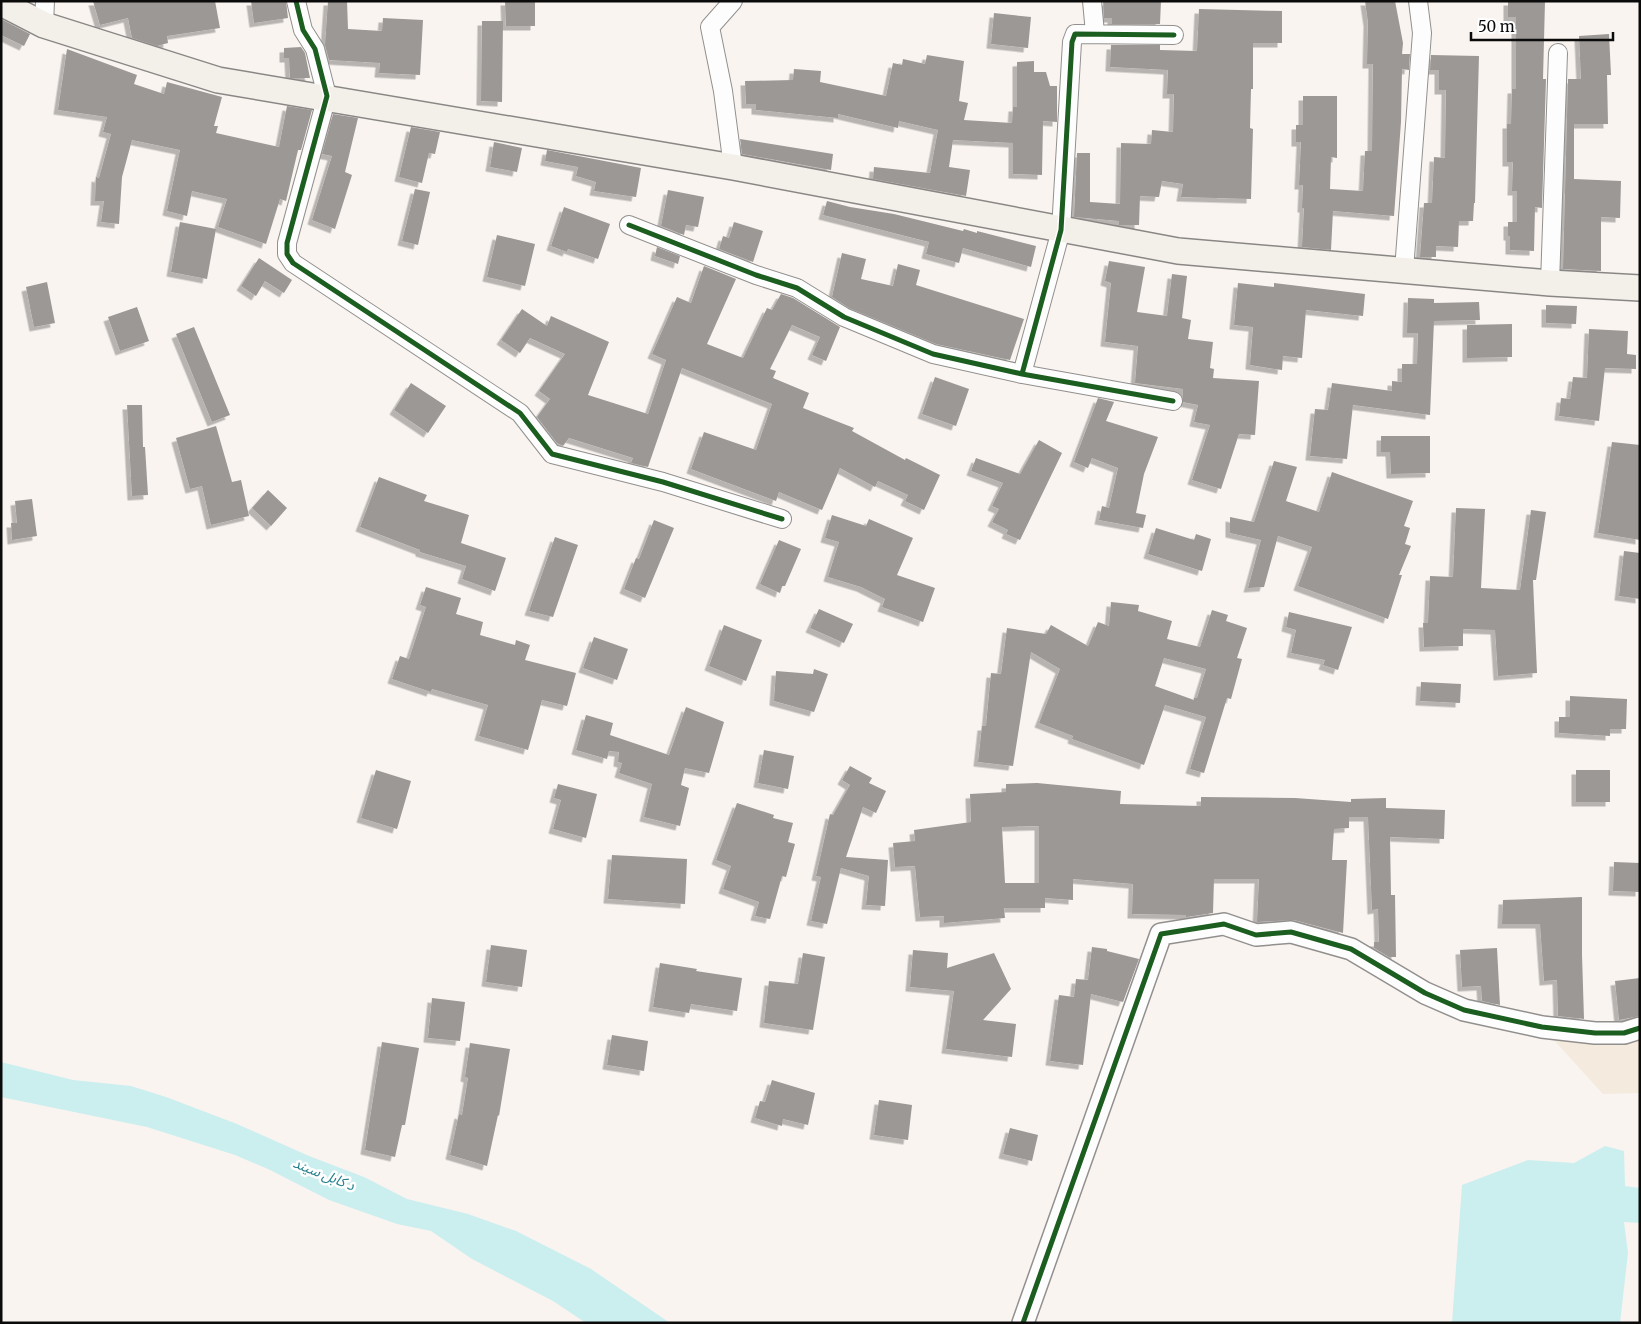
<svg xmlns="http://www.w3.org/2000/svg" width="1641" height="1324" font-family="Merriweather,'Noto Sans Arabic',serif">
<defs>
<filter id="shadow"><feDropShadow dx="-4.5" dy="4.5" stdDeviation="0" flood-color="#0004"/></filter>
</defs>
<rect width="100%" height="100%" fill="#f9f4f0"/>
<path fill="#f4eade" d="M1542,1027L1640,1028V1093L1603,1094Z"/>
<path fill="#cbeeef" d="M1,1062L73,1080L131,1086L166,1097L237,1124L309,1156L364,1177L407,1199L468,1214L516,1231L591,1269L670,1323H586L553,1301L472,1259L431,1231L397,1224L329,1200L268,1169L235,1155L147,1127L1,1097Z
M1605,1146L1624,1151L1625,1186L1640,1188V1223L1624,1222L1628,1253L1620,1323H1452L1462,1185L1528,1160L1574,1163Z"/>
<path fill="#9c9896" fill-rule="evenodd" filter="url(#shadow)" d="M93,1H215L220,28L167,36L168,43L157,46L132,38L128,18L100,25Z
M251,1H286L288,18L254,23Z
M328,1H347L348,29L382,31L383,18L423,20L420,75L379,73L380,63L329,60L325,45Z
M505,1H535V26H506Z
M1103,1H1161L1160,24H1112V18H1104Z
M1365,1H1395L1403,43L1402,54H1410L1409,70L1402,69L1401,122L1394,216L1333,211L1331,250L1302,247L1304,208H1302L1303,185H1299L1301,142H1296V125H1303V96H1337V158L1331,157L1330,189L1363,191L1365,151H1372L1373,64H1367L1368,22Z
M1508,1H1545L1543,79H1546L1542,208L1535,207L1534,251L1510,250V236H1508V222H1517V191H1512L1513,162H1507V124H1511L1512,89H1516V17H1508Z
M1199,9L1282,11V43H1253V89H1251L1250,128L1253,129L1251,199L1181,197L1183,184L1162,181L1159,197L1140,196L1139,225H1119V221L1074,217L1077,153H1090V202L1120,204L1121,143L1151,144L1152,130L1173,132L1174,94H1167L1168,70L1110,67L1111,45H1160V50L1197,51Z
M994,13L1031,17L1028,48L991,44Z
M1,19L30,34L24,46L1,35Z
M482,21H503L502,102L481,101Z
M1609,34L1611,75H1607L1608,124H1574V179L1621,181L1620,218L1601,217V271L1563,269L1568,79H1581L1579,36Z
M301,47L305,53L310,78H290L289,58H284V48Z
M67,49L137,75L134,84L164,94L167,82L222,97L214,126H218L216,133L279,147L287,106L312,110L301,150H298L286,201L280,199L266,244L218,227L227,199L192,191L187,216L167,211L180,150L132,140L122,177L119,224L101,222L104,201H95L96,177L99,178L111,134L103,132L107,117L58,110Z
M927,55L964,61L959,101L968,103L964,120L1012,123L1013,107H1017V62L1034,61V72H1046L1050,86H1057V122L1043,121L1042,175L1013,174V143L953,140L949,167L970,170L966,196L873,179L874,167L930,173L938,130L899,121L898,128L838,114V118L756,110V104H746L745,81L793,80L794,69L821,71L820,82L886,96L893,63L902,65L903,59L925,64Z
M1431,55L1479,56L1475,203H1474L1473,221H1459L1458,247L1436,246V257H1420L1424,203H1432L1434,157L1445,158L1446,90H1439V70H1430Z
M333,114L358,118L345,172L352,175L335,229L312,220L332,156L322,154Z
M411,127L440,132L435,154L429,153L422,183L399,177Z
M740,139L833,154L831,170L742,154Z
M494,142L522,148L517,172L490,167Z
M547,150L641,168L636,197L594,191L596,182L576,176L578,167L545,161Z
M415,189L430,192L418,245L402,241Z
M668,190L704,197L698,227L686,225L684,235L661,226Z
M827,201L850,207L894,214L963,231L964,229L977,233V231L1036,246L1031,267L963,248L959,263L926,254L929,242L823,215Z
M564,207L610,224L598,259L568,249L567,252L551,246Z
M180,222L216,229L207,279L171,272Z
M734,222L763,231L753,262L719,249L723,236L729,238Z
M497,235L535,244L525,286L487,277Z
M657,247L680,256L678,264L655,256Z
M842,253L866,259L861,279L893,286L898,264L920,270L916,285L1024,319L1010,360L936,344L849,308L832,297Z
M259,258L292,280L284,293L265,281L256,296L241,286Z
M1109,261L1145,267L1137,312L1167,316L1172,274L1187,276L1182,318L1191,320L1188,339L1213,342L1210,368L1214,369L1213,378L1259,381L1255,435L1239,434L1221,489L1192,480L1210,425L1194,422L1198,405L1183,402V389L1135,383L1138,346L1105,342L1111,283L1105,281Z
M704,266L736,279L707,344L743,358L767,308L772,310L781,294L793,298L840,327L826,361L812,355L820,337L792,325L770,369L776,371L773,378L809,393L803,408L854,428L852,431L905,460L906,458L940,475L924,510L905,501L908,495L878,481L875,487L840,468L822,510L779,492L776,501L691,469L704,432L756,450L772,404L682,368L648,467L631,463L633,458L569,438L563,446L557,443L537,417L550,399L539,391L565,354L530,338L520,353L501,340L522,309L547,326L551,316L609,342L588,395L648,414L666,360L652,354L677,297L691,303Z
M47,282L55,323L34,327L26,287Z
M1238,283L1274,287V283L1365,294L1363,316L1306,310L1302,358L1283,356L1282,370L1250,365L1253,327L1234,325Z
M1408,298L1434,299V303L1479,302L1480,320L1434,321L1430,415L1353,405L1347,459L1310,456L1315,409L1328,410L1332,383L1392,391V381L1402,382V364H1417L1418,333H1407Z
M1546,305L1577,306L1576,324L1546,323Z
M137,307L149,341L120,351L108,317Z
M1512,324V357L1467,358V325Z
M194,327L230,415L212,422L176,334Z
M1589,329L1628,331L1627,354L1636,355V369L1605,368L1599,421L1559,416L1561,398L1570,399L1573,377L1587,378Z
M935,377L969,389L956,426L922,414Z
M411,383L446,406L428,433L394,410Z
M1098,398L1114,402L1106,421L1158,437L1144,474L1136,513L1146,515L1143,528L1099,520L1102,506L1109,508L1118,468L1092,458L1088,468L1074,462Z
M127,405H142L143,447H145L148,495L132,496Z
M216,426L232,482L241,480L249,516L211,525L202,486L190,489L176,438Z
M1381,436H1430V473L1391,474L1390,452H1381Z
M1039,440L1062,453L1020,540L1006,534L1008,530L992,522L999,509L992,506L1003,483L971,471L976,458L1020,474Z
M1612,442L1640,445V540L1598,533Z
M1274,461L1297,467L1286,501L1319,512L1332,472L1413,501L1404,526L1410,528L1405,544L1411,546L1399,575H1402L1388,619L1298,586L1312,547L1278,536L1264,587L1248,588L1261,540L1230,533V517L1254,522Z
M379,477L427,495L424,501L469,515L461,543L506,558L495,591L462,579L466,566L420,552V550L360,527Z
M268,490L287,508L271,526L252,508Z
M32,499L37,536L12,540L11,523H17L15,501Z
M1456,508L1485,509L1481,588L1520,590L1531,510L1546,512L1536,580H1533L1537,673L1498,676L1495,630L1463,629V646L1424,647L1423,623H1428L1430,576L1453,577Z
M832,515L866,526L869,519L913,538L897,575L935,588L923,622L882,607L885,599L861,587L828,577L839,542L825,538Z
M654,520L674,528L645,598L624,589L636,558L639,559Z
M1156,528L1194,540L1196,534L1211,539L1202,571L1148,554Z
M555,537L578,545L553,617L529,611Z
M779,540L801,549L785,586H782L780,593L760,584Z
M1624,551L1640,553V599L1619,596Z
M426,587L461,598L456,614L483,622L480,635L515,645L516,640L530,645L525,660L576,673L567,706L542,700L528,750L479,736L488,705L432,689L431,692L392,679L400,656L409,659L426,607L420,605Z
M1111,602L1139,605L1138,611L1172,621L1167,639L1200,647L1212,610L1228,615L1226,621L1247,628L1237,658L1242,659L1231,699L1227,698L1204,773L1190,769L1206,717L1165,705L1144,765L1072,739L1073,736L1039,723L1060,669L1031,652L1013,766L978,762L982,726H986L991,673L1001,674L1007,628L1046,634L1051,625L1088,646L1098,622L1109,626ZM1164,658L1206,669L1197,698H1194V700L1155,686Z
M819,609L853,624L844,643L810,628Z
M1289,612L1352,627L1338,670L1323,665L1325,660L1291,653L1296,630L1286,627Z
M724,625L762,640L746,681L709,666Z
M594,637L628,649L617,680L583,668Z
M814,669L828,674L814,712L774,701L776,671L813,674Z
M1421,682L1461,684L1460,703L1420,701Z
M1570,696L1627,699L1626,729H1610V736L1559,733V717H1570Z
M686,707L724,722L709,773L685,768L681,785L689,788L680,826L644,817L652,784L619,773L622,763L618,762L619,752L609,751L607,759L576,750L586,715L613,723L610,735L669,755Z
M764,750L794,756L788,789L758,783Z
M850,766L872,778L869,783L886,791L876,813L863,807L846,857L888,860L885,906L866,905L869,876L841,868L827,924L811,921L821,877L816,876L830,814L833,815L850,785L842,780Z
M376,770L411,781L397,829L361,818Z
M1576,770H1610V802H1576Z
M1037,783L1121,791L1120,804L1201,806V797L1295,798L1351,802V799L1386,798V808L1445,810L1444,839L1390,837L1391,895H1395L1396,957H1389L1374,948V942H1379L1378,909L1372,910L1368,817H1349V828L1334,829L1332,860H1347L1343,933L1294,920L1257,922L1259,879H1214L1213,913L1186,917V915L1132,914L1133,884L1073,879V900L1045,898V908H1004L1005,918L944,923V916L920,917L915,866L895,867L893,843L915,841L914,830L971,822L970,794L1006,792V784ZM1039,826V883H1005L1002,827Z
M558,784L597,794L586,838L553,829L561,800L554,798Z
M737,803L774,815L773,818L793,823L788,842L795,844L786,877L782,876L770,919L755,916L759,902L723,889L731,866L716,860Z
M612,855L687,859L685,904L608,899Z
M1614,862L1640,863V892L1613,891Z
M1582,897V955L1584,1019L1558,1016L1557,980L1544,981L1540,924H1502L1503,900Z
M491,945L527,950L522,987L486,982Z
M1092,947L1107,949V951L1139,959L1123,1002L1091,994L1083,1065L1050,1061L1059,995L1074,997L1076,979L1088,980Z
M1497,948L1500,1005L1482,1001L1481,986L1462,987L1460,950Z
M913,950L948,953L947,968L994,953L1011,989L983,1020L1016,1024L1012,1057L946,1049L954,991L910,987Z
M803,953L825,957L813,1030L764,1023L769,981L798,984Z
M660,963L697,969L696,971L742,978L737,1011L691,1004L689,1013L653,1007Z
M1640,978V1016L1619,1020L1615,981Z
M432,998L465,1002L460,1041L428,1038Z
M612,1035L648,1041L644,1071L607,1065Z
M382,1042L419,1048L405,1125H402L395,1157L365,1150Z
M470,1043L510,1049L499,1116L498,1115L487,1166L450,1155L459,1114L462,1115L468,1078L465,1077Z
M772,1080L815,1093L808,1125L783,1119L782,1126L755,1118L760,1101L765,1102Z
M879,1100L912,1105L908,1140L874,1135Z
M1010,1128L1038,1135L1032,1161L1003,1154Z"/>
<g fill="none" stroke-linecap="round" stroke-linejoin="round">
<defs>
<path id="minor" d="M296,1L303,30L315,49L327,96L287,243V254L293,263L520,413L552,454L663,482L782,519
M1092,1L1095,33
M44,25L45,1
M733,167L723,91L710,27L733,1
M629,225L756,275L797,288L844,317L933,354L1022,374L1173,401
M1404,270L1422,33L1418,1
M1550,283L1558,53
M1022,374L1061,230L1072,42L1075,34L1174,35"/>
<path id="tertiary" d="M1023,1323L1161,934L1224,924L1256,935L1291,932L1351,949L1425,993L1464,1010L1542,1027L1595,1033H1624L1640,1028"/>
<path id="secondary" d="M1,3L44,25L218,80L733,167L1178,251L1550,283L1640,288"/>
</defs>
<use href="#minor" stroke="#92908e" stroke-width="20"/>
<use href="#tertiary" stroke="#92908e" stroke-width="24"/>
<use href="#secondary" stroke="#898785" stroke-width="28"/>
<use href="#minor" stroke="#fefdfd" stroke-width="18"/>
<use href="#tertiary" stroke="#fefdfd" stroke-width="21"/>
<use href="#secondary" stroke="#f3efe9" stroke-width="25"/>
<defs>
<path id="cycleway" d="M296,1L303,30L315,49L327,96L287,243V254L293,263L520,413L552,454L663,482L782,519
M629,225L756,275L797,288L844,317L933,354L1022,374L1173,401
M1022,374L1061,230L1072,42L1075,34L1174,35
M1023,1323L1161,934L1224,924L1256,935L1291,932L1351,949L1425,993L1464,1010L1542,1027L1595,1033H1624L1640,1028"/>
</defs>
<use href="#cycleway" stroke="#fff" stroke-width="8"/>
<use href="#cycleway" stroke="#1b5e20" stroke-width="5"/>
</g>
<g text-anchor="middle" stroke-width="5" stroke-linejoin="round" paint-order="stroke">
<g font-size="14" font-style="italic" fill="#25808c" stroke="#fff">
<text transform="translate(324 1174) rotate(22)" y="5">د کابل سيند</text>
</g>
</g>
<rect width="1641" height="1324" fill="none" stroke="#0b0b0b" stroke-width="5"/>
<path d="M1471 32v8h142v-8" fill="none" stroke="#0b0b0b" stroke-width="2.5"/>
<text x="1478" y="32" font-size="15" fill="#0b0b0b" stroke="#ffffff" stroke-width="4" paint-order="stroke">50 m</text>
</svg>
